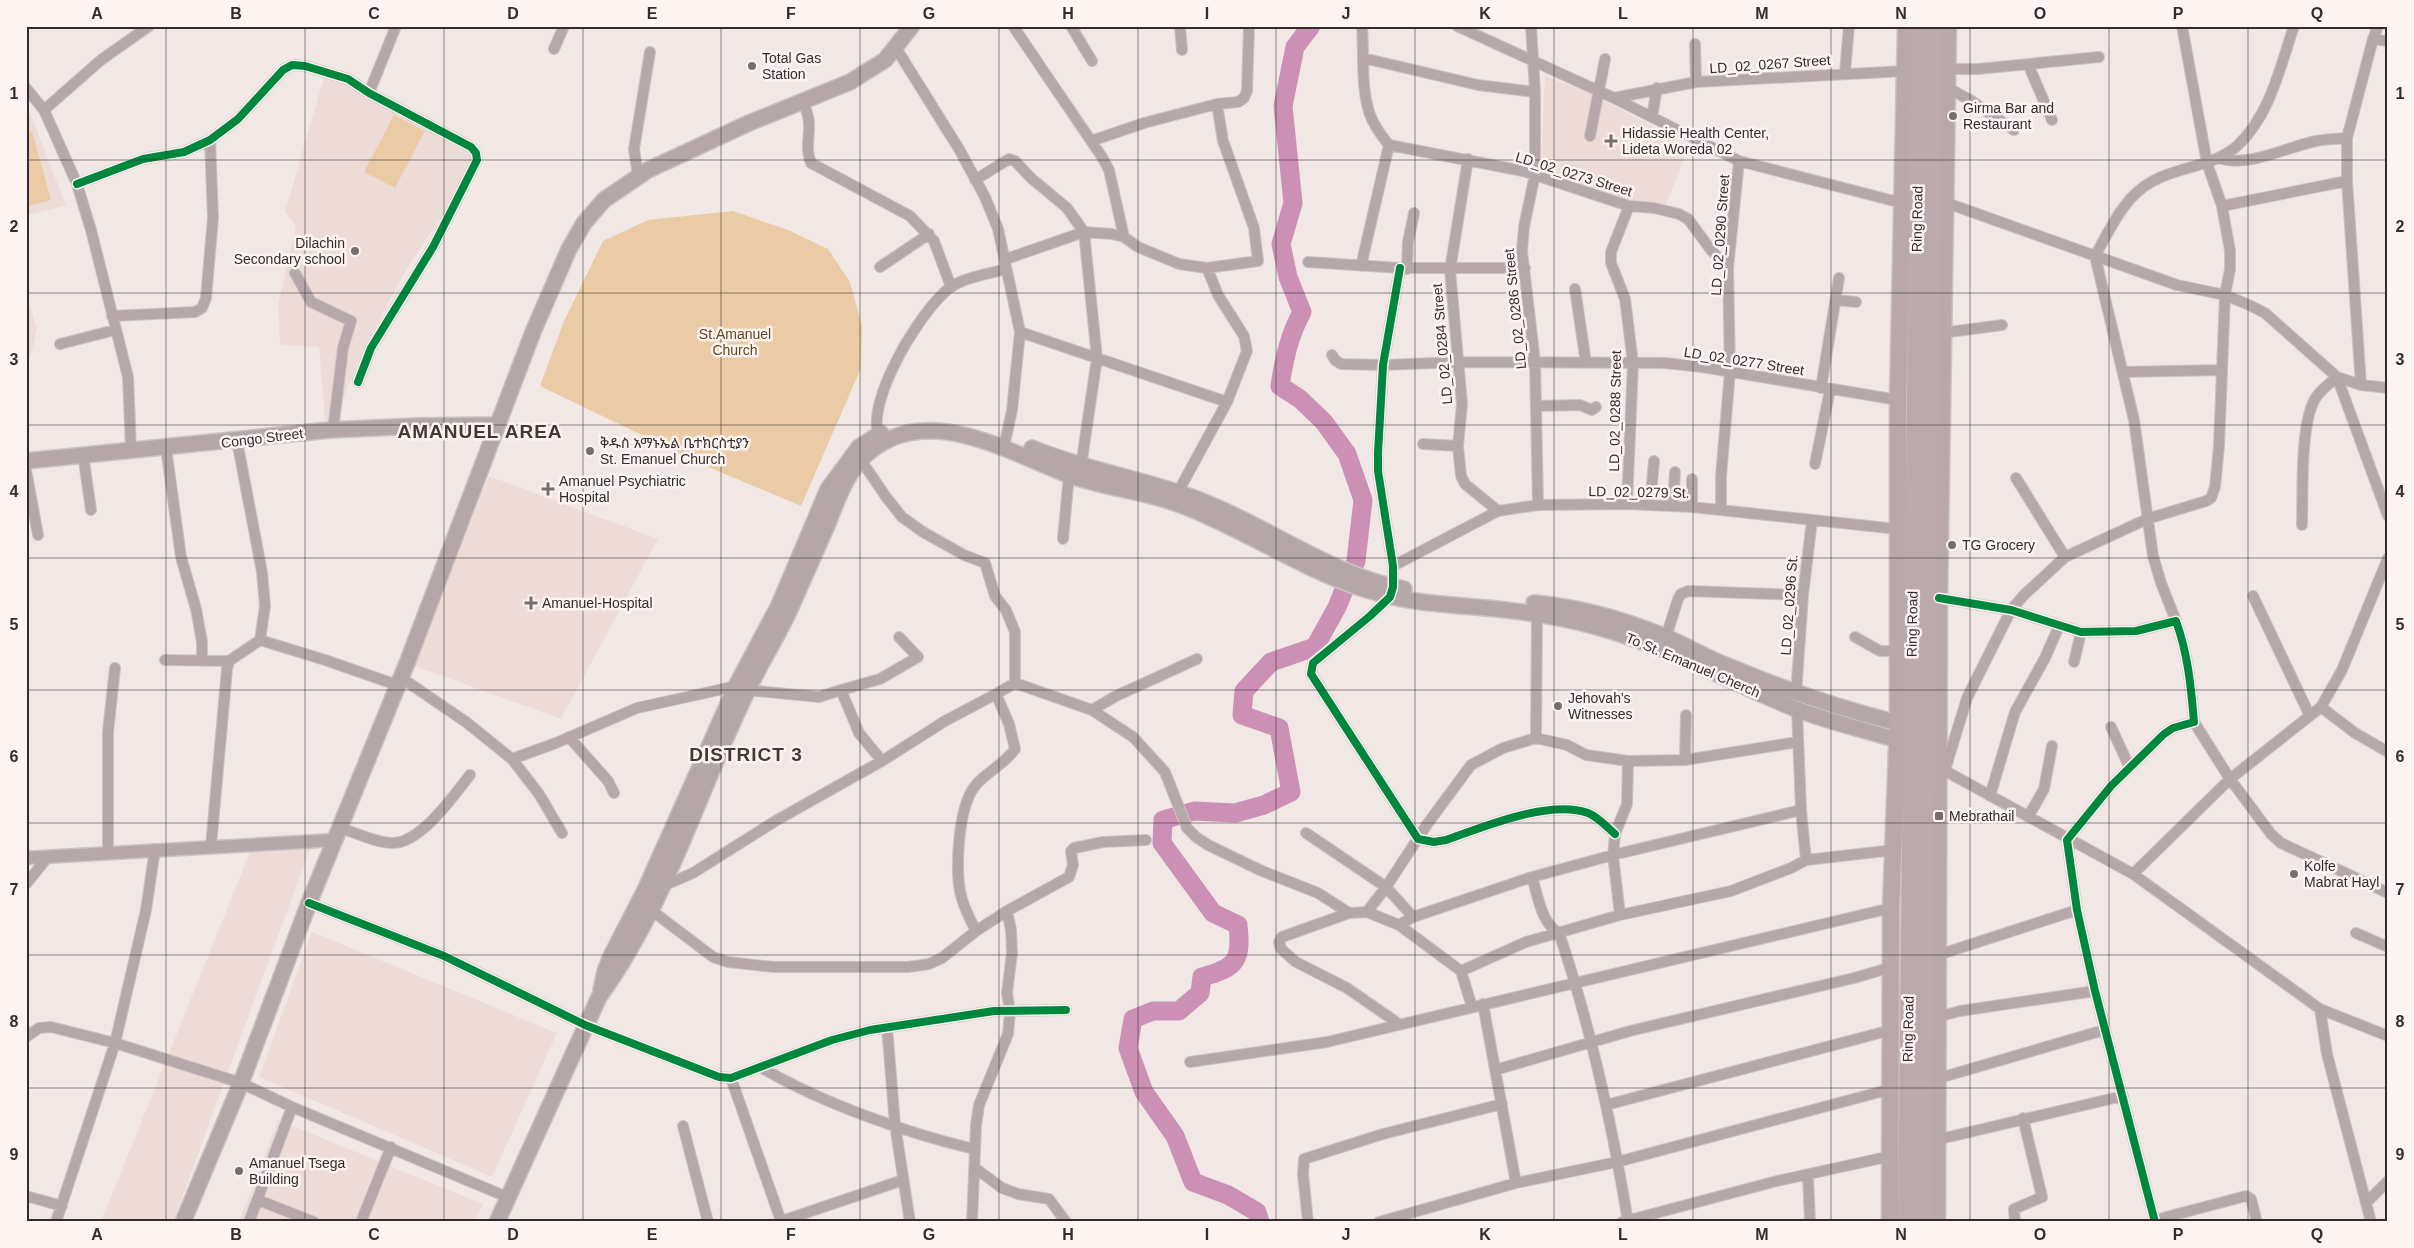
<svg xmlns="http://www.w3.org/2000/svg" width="2414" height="1248" font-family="Arial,'Noto Sans Ethiopic',sans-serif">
<rect width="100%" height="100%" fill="#f1e8e6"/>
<path fill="#eddbd8" d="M325,74L482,155L403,275L363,351L334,420H325L319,347L280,345L278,305L296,226L285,212Z
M1545,76L1592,94L1689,146L1666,205L1654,208L1636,207L1548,173L1541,161Z
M30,112L66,206L26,215V115Z
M26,293L37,329L26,374Z
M489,476L658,539L561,719L415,666Z
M311,846L173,1222H101L250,852Z
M312,932L557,1033L492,1177L259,1077Z
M278,1120L483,1204L474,1222H239Z"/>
<path fill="#eacba6" d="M394,115L425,131L395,188L364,172Z
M32,131L51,200L26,207V133Z
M733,211L788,230L828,249L850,282L862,326L861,368L801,506L706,466L540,386L564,321L603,241L648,220Z"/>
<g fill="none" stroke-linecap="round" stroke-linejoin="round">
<path stroke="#cc90b5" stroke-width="19" d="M1260,1222L1257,1212L1228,1195L1193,1182L1175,1136L1144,1092L1128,1048L1133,1019L1153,1011H1179L1200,993L1202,977C1236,968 1242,961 1238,925L1213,913L1162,843L1163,820L1194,811L1235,813L1264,805L1291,792L1279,728L1242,715L1244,691L1271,662L1315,647L1337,607L1356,561L1363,500L1347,454L1324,422L1300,399L1280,386C1284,359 1289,336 1302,312L1288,277L1281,244L1293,203L1283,106L1295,47L1311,26"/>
<defs>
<path id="minor" d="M1013,26L1102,157L1109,170L1124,237
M1071,26L1092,61
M1180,26L1182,50
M1457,26L1614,98L1739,161L1902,203
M1531,26L1535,92V174L1524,227L1522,251L1535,362L1538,505
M2373,39L2378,26
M1695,44L1696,82
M896,48L959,149L985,197L998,229L1020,332L1012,410L1004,447
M554,49L564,26
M1363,58L1478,85L1535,92
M2028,64L2052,120
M1947,69H1978L2099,57
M1845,72L1849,26
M26,88L44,110L77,184L91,230L128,377L131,450
M1948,88L1970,100L2014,130
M369,93L396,26
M1614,98L1696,82L1906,71
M802,101C817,128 802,141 811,163L910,216L934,241L951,287
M44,110L101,60L149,26
M1652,117L1657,88
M1590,136L1605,59
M1091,141L1144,123L1217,104L1238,102L1244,98L1247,91L1249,26
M1389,145L1523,171L1629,206L1654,208L1679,214L1688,219L1711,250L1728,268
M2219,158C2249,168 2286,147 2316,141C2326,139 2337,139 2347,138
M1468,159L1450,270L1462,404L1458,446L1461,476L1465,484L1498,511
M638,176L634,149L650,52
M975,180L1009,159L1015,161L1031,178L1067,208L1084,232L1097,358L1081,466
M77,184L143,159L184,152L210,140L238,119L283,70L292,65L305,66L348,79L369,93L471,147L476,153L477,160L433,247L371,348L358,382
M1944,202L2177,285L2225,295L2249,305L2265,313L2337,377L2361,385L2388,388
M2222,206L2347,181
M1006,259L1084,232L1112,234L1124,237L1138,247L1179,264L1207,268L1258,261L1254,228L1223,141L1217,104
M1308,262L1400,268H1525
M1361,266L1389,145C1380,134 1371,122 1368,108C1361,82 1364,53 1362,26
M880,267L929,234
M1400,268L1383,365L1378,453V471L1393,566V587L1390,597L1370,616L1313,663L1311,674L1418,839L1434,842L1446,840C1483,827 1550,799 1588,813C1598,817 1607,827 1615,834
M1407,269L1408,242L1414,213
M295,273L311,302L351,321L343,348L333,430
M1575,289L1586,363
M1837,300L1856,302
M112,316L195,312L202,308L206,298L213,218L210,140
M1020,332L1227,402
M1942,333L2002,325
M60,344L115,330
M1332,355L1335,360L1341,364L1383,365L1460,362L1665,363L1702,367L1898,400
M2123,372L2222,370
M2361,385L2347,181V138L2373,39L2388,41
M1821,388L1839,278
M1537,406L1580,405L1592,410L1596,407
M880,438C862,405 923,306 951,287C966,277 988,274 1006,269
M237,441L262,572L265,606L260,640L325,660L397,685
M1423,444L1458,446
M166,448L181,557L196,609L202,642V661
M83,454L91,510
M861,460L886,497L902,517L923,532L964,555L985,563L995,596L1006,610L1015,632V683
M1815,464L1830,390
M26,470L38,535
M2016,478L2065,557
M1178,492L1227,402L1247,351L1244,336L1218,295L1207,268
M1627,504L1633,363L1625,299L1611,263V252L1629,206
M1650,505L1654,461
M1673,506L1675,472
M1692,507V479
M1721,509V476L1730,372L1728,268L1739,161
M2302,525C2303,493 2300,425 2315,399C2320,390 2329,384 2337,377L2388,516
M1063,539L1069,475
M1393,566L1498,511L1538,505L1627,504L1692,507L1897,529
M2253,596L2310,716
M1939,598L2011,610L2081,632L2136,631L2176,621C2188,654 2191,687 2194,722L2173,728L2164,734L2111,786L2067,840L2077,910L2095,991L2155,1222
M1537,613L1536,738L1567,745L1586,755L1628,761L1685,760L1798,742
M2176,621L2161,583L2153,556L2134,420L2095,256C2111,228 2124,196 2153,181C2179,166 2213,167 2237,146C2270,116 2280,67 2294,26
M1666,637L1678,599L1681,594L1688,591L1803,595
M1855,637L1880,651H1898
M165,660L229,661
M2074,662L2081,632
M400,677L466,722L512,759L556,743L637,708L696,695L736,686L747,690L819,697L841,690L859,733L882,761
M841,690L880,679L918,657L899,637
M996,694L1015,683L1092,710L1116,696L1197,659
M1796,694L1803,595L1812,520
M2321,707L2355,733L2388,752
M1092,710L1133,737L1165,772L1187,828L1196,837L1208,845L1262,871L1318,893L1349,913L1367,912L1399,925L1461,971L1472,1007
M2194,722L2230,779L2321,707L2342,670L2388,558
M2111,727L2129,766
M569,737L608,781L614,793
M512,759L539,794L562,833
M1685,760L1686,715
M1940,768L2133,874L2320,1009L2388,1036
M1945,770L1967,698L2011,610L2024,595L2065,557L2147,519L2206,501L2211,498L2215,487L2219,446L2225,295L2230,269V251L2222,206L2207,163L2182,26
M1990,796L2015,712L2045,658L2059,626
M1801,810L1806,860
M2028,817L2044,789L2052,746
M340,828C357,833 376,843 393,843C422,842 453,796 470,775
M1306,833L1386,887L1413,917
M211,846L227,669L229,661L260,640
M108,852V732L115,668
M2133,874L2230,779L2271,834L2281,843L2388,893
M26,884L47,858
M665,885L693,873L777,820L882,761L945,721L996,694L1009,724L1015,749C1004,765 986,772 975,786C958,807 954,874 962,899C965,910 971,921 976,931
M309,903L444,956L585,1025L719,1077L731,1078L832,1040L870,1030L994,1011L1066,1010
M651,910L713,957L728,962L774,967H908L929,964L942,958L976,931L1007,911L1011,930L1012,953L1007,993L1010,1012L1008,1034L979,1105L976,1125L972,1222
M1007,911L1069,877L1073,865L1071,851L1074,848L1103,842L1146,840
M1367,912L1386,887L1428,823L1471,765L1503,748L1536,738
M1349,913L1282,937L1279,942L1281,949L1296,962L1347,988L1399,1024
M1620,915L1613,855L1615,834L1627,804L1628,761
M1399,925L1413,917L1532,877
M2356,933L2388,947
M1938,955L2077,910
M1461,971L1526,942L1620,915L1731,891L1791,868L1806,860L1894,850
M1483,1004L1516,1183
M2320,1009L2327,1054L2371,1222
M1937,1017L1960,1011L2095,991
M887,1027L895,1125L910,1222
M26,1037L39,1028L51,1027L115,1043L241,1083L292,1107L507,1197
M1190,1062L1327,1042L1891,908
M762,1068C822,1103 906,1133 974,1149
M1495,1070L1630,1031L1854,978L1892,967
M731,1078L781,1221
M1936,1079L2104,1030
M1606,1105L1891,1030
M683,1126L708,1222
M1936,1140L2123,1096
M975,1168L1002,1188L1018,1194L1049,1199L1066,1222
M1808,1176L1810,1222
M26,1196L62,1206
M258,1200L314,1222
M2366,1203L2388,1181
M2155,1220L2246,1196L2251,1199L2257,1222
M56,1222L115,1043L146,910L155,849
M249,1222L292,1107
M361,1222L391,1147
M779,1222L903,1180
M1308,1222L1303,1174L1304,1159L1383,1134L1502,1104
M1379,1222L1516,1183L1617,1162L1891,1089
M1622,1222L1777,1181L1891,1156
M1628,1222C1612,1124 1591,1027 1559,933C1541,923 1538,896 1532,877L1613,855L1801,810L1797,710
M2015,1222L2014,1209L2042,1197L2023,1118"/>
<path id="tertiary" d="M26,858L336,840"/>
<path id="secondary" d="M1032,448C1087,471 1147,479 1202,501C1267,526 1335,577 1404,589
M26,461L330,430L417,426L497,425
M1534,603C1578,607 1625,620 1666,637C1687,646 1707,658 1728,666C1785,690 1838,708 1898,723
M601,990L605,971L611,956L646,888L736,686L779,605L828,489L859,447L881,433
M183,1222L241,1083L309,903L409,658L533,332L569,249L584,223L604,200L648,170L749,123L850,82L885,60L912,26
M497,1222L599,997C668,902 697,793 748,690C761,662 778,636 791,607C804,578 816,550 829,521C837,500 845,478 860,461C918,398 1002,449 1066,474C1103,488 1144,491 1181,505C1245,529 1302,570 1367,590C1403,602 1439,604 1476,607C1513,610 1550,615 1586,624C1658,642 1723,679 1791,707C1825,721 1862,729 1897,740"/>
<path id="primary" d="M1890,1222L1891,908L1898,723V400L1906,26
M1937,1222L1939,598L1948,26"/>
<path id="trunk" d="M1907,1222L1920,26
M1921,1222L1933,26"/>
</defs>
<use href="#minor" stroke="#cac3c1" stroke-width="12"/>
<use href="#tertiary" stroke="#cac3c1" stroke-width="15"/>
<use href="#secondary" stroke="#cac3c1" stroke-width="18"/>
<use href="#primary" stroke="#cac3c1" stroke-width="19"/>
<use href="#trunk" stroke="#cac3c1" stroke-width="20"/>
<use href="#minor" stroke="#b5a7aa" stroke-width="10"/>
<use href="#tertiary" stroke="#b5a7aa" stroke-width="12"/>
<use href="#secondary" stroke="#b5a7a8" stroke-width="15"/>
<use href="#primary" stroke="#b8a8aa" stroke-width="16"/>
<use href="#trunk" stroke="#baaaac" stroke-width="18"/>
<defs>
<path id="cycleway" d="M77,184L143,159L184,152L210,140L238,119L283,70L292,65L305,66L348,79L369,93L471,147L476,153L477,160L433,247L371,348L358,382
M1400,268L1383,365L1378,453V471L1393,566V587L1390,597L1370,616L1313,663L1311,674L1418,839L1434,842L1446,840C1483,827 1550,799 1588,813C1598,817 1607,827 1615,834
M1939,598L2011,610L2081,632L2136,631L2176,621C2188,654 2191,687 2194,722L2173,728L2164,734L2111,786L2067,840L2077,910L2095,991L2155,1222
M309,903L444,956L585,1025L719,1077L731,1078L832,1040L870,1030L994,1011L1066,1010"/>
</defs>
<use href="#cycleway" stroke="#fdf3f1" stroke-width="11"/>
<use href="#cycleway" stroke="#00873e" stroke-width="8"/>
</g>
<path fill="none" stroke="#332c2b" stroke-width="1" stroke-opacity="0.55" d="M166,26V1222M305,26V1222M444,26V1222M583,26V1222M721,26V1222M860,26V1222M999,26V1222M1138,26V1222M1276,26V1222M1415,26V1222M1554,26V1222M1693,26V1222M1831,26V1222M1970,26V1222M2109,26V1222M2248,26V1222M26,160H2388M26,293H2388M26,425H2388M26,558H2388M26,690H2388M26,823H2388M26,955H2388M26,1088H2388"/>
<g fill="#766e6c" stroke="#fdf3f1" stroke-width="2">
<circle cx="752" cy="66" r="5"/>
<circle cx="1953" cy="116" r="5"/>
<path d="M1608.5 133.5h5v5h5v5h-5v5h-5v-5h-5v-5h5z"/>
<circle cx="355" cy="251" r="5"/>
<circle cx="590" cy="451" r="5"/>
<path d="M545.5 481.5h5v5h5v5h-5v5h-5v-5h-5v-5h5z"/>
<circle cx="1952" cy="545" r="5"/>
<path d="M528.5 595.5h5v5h5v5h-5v5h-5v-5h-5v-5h5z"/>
<circle cx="1558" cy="706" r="5"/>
<rect x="1934" y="811" width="10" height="10" rx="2.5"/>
<circle cx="2294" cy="874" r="5"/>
<circle cx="239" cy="1171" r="5"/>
</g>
<g text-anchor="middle" stroke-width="5" stroke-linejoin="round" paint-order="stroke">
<g font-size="14" fill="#332c2b" stroke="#fdf3f1" text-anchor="start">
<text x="762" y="63">Total Gas<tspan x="762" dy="16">Station</tspan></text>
<text x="1963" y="113">Girma Bar and<tspan x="1963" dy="16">Restaurant</tspan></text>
<text x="1622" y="138">Hidassie Health Center,<tspan x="1622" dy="16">Lideta Woreda 02</tspan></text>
<text x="345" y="248" text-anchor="end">Dilachin<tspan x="345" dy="16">Secondary school</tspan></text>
<text x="600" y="448">ቅዱስ አማኑኤል ቤተክርስቲያን<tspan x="600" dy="16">St. Emanuel Church</tspan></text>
<text x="559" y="486">Amanuel Psychiatric<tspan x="559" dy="16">Hospital</tspan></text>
<text x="1962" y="550">TG Grocery</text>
<text x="542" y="608">Amanuel-Hospital</text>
<text x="1568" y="703">Jehovah's<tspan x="1568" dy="16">Witnesses</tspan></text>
<text x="1949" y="821">Mebrathail</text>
<text x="2304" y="871">Kolfe<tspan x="2304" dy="16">Mabrat Hayl</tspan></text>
<text x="249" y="1168">Amanuel Tsega<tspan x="249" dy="16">Building</tspan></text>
</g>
<g font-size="14" fill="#332c2b" stroke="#fdf3f1">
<text transform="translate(1770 64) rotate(-4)" y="5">LD_02_0267 Street</text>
<text transform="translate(1574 174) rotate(17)" y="5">LD_02_0273 Street</text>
<text transform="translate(1917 219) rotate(-89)" y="5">Ring Road</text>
<text transform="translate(1720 235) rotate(-86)" y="5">LD_02_0290 Street</text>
<text transform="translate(1515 309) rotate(-96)" y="5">LD_02_0286 Street</text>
<text transform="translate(1442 344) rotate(-95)" y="5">LD_02_0284 Street</text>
<text transform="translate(1744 361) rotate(9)" y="5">LD_02_0277 Street</text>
<text transform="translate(1615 411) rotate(-89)" y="5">LD_02_0288 Street</text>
<text transform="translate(262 438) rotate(-7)" y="5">Congo Street</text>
<text transform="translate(1639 492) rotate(1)" y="5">LD_02_0279 St.</text>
<text transform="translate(1789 605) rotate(-86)" y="5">LD_02_0296 St.</text>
<text transform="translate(1912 624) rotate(-89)" y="5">Ring Road</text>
<text transform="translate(1693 665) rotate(23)" y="5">To St. Emanuel Cherch</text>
<text transform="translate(1908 1029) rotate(-89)" y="5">Ring Road</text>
</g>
<g font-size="14" fill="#604723" stroke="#fdf3f1">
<text x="735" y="339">St.Amanuel<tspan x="735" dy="16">Church</tspan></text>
</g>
<g font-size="19" font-weight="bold" letter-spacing="1" fill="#453735" stroke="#fdf3f1">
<text x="480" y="438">AMANUEL AREA</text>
<text x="746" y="761">DISTRICT 3</text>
</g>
</g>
<rect width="2414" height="1248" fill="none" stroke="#fdf3f1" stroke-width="55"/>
<rect x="28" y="28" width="2358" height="1192" fill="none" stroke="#332c2b" stroke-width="2"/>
<g font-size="16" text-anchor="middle" font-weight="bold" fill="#332c2b">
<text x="97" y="19">A</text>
<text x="236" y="19">B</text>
<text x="374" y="19">C</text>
<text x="513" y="19">D</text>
<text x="652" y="19">E</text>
<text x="791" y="19">F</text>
<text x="929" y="19">G</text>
<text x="1068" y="19">H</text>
<text x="1207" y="19">I</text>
<text x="1346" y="19">J</text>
<text x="1485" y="19">K</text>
<text x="1623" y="19">L</text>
<text x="1762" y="19">M</text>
<text x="1901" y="19">N</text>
<text x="2040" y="19">O</text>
<text x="2178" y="19">P</text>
<text x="2317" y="19">Q</text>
<text x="14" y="99">1</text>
<text x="2400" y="99">1</text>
<text x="14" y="232">2</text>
<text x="2400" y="232">2</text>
<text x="14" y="365">3</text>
<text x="2400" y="365">3</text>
<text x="14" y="497">4</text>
<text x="2400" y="497">4</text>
<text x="14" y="630">5</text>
<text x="2400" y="630">5</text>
<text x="14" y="762">6</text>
<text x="2400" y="762">6</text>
<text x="14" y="895">7</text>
<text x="2400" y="895">7</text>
<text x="14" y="1027">8</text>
<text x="2400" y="1027">8</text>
<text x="14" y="1160">9</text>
<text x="2400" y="1160">9</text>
<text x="97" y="1240">A</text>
<text x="236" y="1240">B</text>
<text x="374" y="1240">C</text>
<text x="513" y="1240">D</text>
<text x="652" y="1240">E</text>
<text x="791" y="1240">F</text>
<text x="929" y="1240">G</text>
<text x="1068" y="1240">H</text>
<text x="1207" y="1240">I</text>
<text x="1346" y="1240">J</text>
<text x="1485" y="1240">K</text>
<text x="1623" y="1240">L</text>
<text x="1762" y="1240">M</text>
<text x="1901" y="1240">N</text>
<text x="2040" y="1240">O</text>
<text x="2178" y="1240">P</text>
<text x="2317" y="1240">Q</text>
</g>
</svg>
